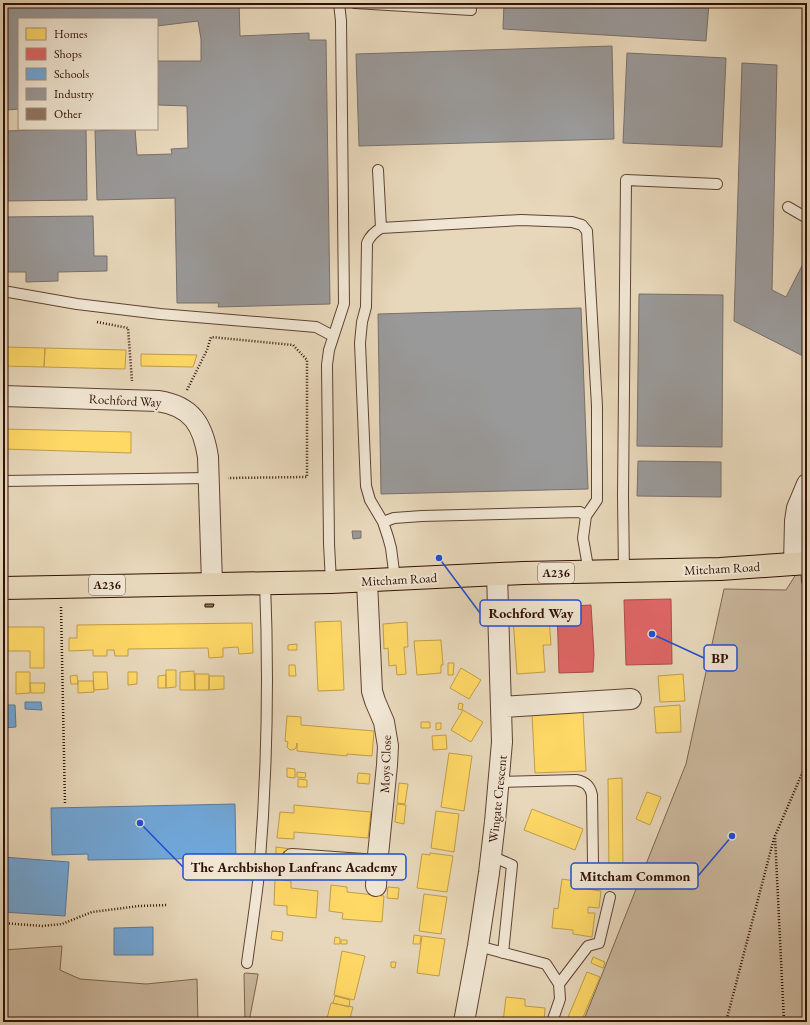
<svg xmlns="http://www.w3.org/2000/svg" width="810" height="1025" font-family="'EB Garamond',serif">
<rect width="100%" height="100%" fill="#e8d8bb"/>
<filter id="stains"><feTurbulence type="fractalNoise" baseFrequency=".005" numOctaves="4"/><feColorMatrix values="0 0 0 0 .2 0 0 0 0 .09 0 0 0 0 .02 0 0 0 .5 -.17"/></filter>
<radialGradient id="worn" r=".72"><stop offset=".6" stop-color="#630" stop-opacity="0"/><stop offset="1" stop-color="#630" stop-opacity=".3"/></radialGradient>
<path fill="#c9b69c" stroke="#7d6350" d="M807,557V1022H583L686,764L724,589L786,590Z
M62,946L60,970L80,979L146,984L197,979L198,1022H3V950Z
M245,973L258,974V975L249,1022H245L244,974Z"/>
<path fill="#ffd966" stroke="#c19d49" d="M3,347L45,348L44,367L3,366Z
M45,348L126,350L125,369L44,367Z
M141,354L197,355L193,367L141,366Z
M3,429L131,432V453L3,449Z
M512,604H548L551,645H543L545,672L517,674Z
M341,621L344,690L318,691L315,622Z
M407,622L408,647H404L406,674L397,675L396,665L389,666L388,648L384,649L383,624Z
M252,623L253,653L239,654L238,647L223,648V657L209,658L208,648L128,649V656H115L114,650H107V656H93V650L69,651V638H77V625Z
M3,627H44V668H30V651H3Z
M441,640L443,665H441V673L417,675L414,641Z
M297,644V650H288V645Z
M448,663H454L453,675H448Z
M289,665H295L296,676H289Z
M461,668L481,680L469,699L450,688Z
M166,670H176V687L166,688Z
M194,671L195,690H180V672Z
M16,672H30V693L16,694Z
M93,672H107L108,689L94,690Z
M128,672H137V684L128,685Z
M195,674H209V690H195Z
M683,674L685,701L660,702L658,676Z
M77,675L78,684H71L70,676Z
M166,675V688H158V676Z
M209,676H224V689L209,690Z
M78,681H93L94,692L78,693Z
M30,683H45L44,693H31Z
M459,703L463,704L462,710L458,709Z
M680,705L681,732L656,733L654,707Z
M463,710L483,722L471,742L451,730Z
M583,712L586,771L535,773L532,715Z
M287,716L301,717V725L374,731L372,756L347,754V756L297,751V743L296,748L293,750H290L287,747L288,742L285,741Z
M421,722H430V728H421Z
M436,723H441V729L436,730Z
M446,735L447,749L433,750L432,736Z
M449,753L472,756L464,811L441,807Z
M287,768L295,769V778L287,777Z
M297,772L306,773L305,778L297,777Z
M358,773L370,774L369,784L357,783Z
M622,778L623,871H609L608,779Z
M298,779L307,780V787H298Z
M399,783L408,784L405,804L397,803Z
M647,792L661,797L650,825L636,819Z
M397,804L406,805L404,824L395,822Z
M294,805L371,812L368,838L294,832V839L277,838L280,812L294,813Z
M532,809L583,829L575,850L524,830Z
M436,811L459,814L454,852L431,848Z
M276,847L291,849L290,858L276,856Z
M430,853L453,856L447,892L417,888L422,854L430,855Z
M275,879L291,881V888L318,891L316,918L287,915V906L274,905Z
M562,879L581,882V888L601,891L599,908L588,907V913H595L592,937L573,934V930L552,928L554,908L558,909Z
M331,885L347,887V892L384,896L382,922L342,919L343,913L329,911Z
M388,887L399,888L398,899L387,898Z
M424,894L447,897L441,934L419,931Z
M272,931L283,932L282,941L271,939Z
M414,935L421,936L420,944H413Z
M422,936L445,939L439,976L417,973Z
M335,937L340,938V944H334Z
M341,940H347V944H341Z
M342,951L365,956L354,1000L334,995Z
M593,957L605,962L603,968L591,963Z
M391,962H396L395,968L391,967Z
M587,972L600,977L581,1022H566Z
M335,996L350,1000L349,1007L333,1003Z
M506,997L525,999V1006L545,1008L544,1022H503Z
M331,1003L353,1007L349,1022H326Z"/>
<path fill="#e06666" stroke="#ac4c49" d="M671,599L672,664L626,665L624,600Z
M591,605L594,654L593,672L559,673L557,607Z"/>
<path fill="#6fa8dc" stroke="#5c7a9b" d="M25,702H41L42,710L25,709Z
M3,705H15L16,727L3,728Z
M235,804L236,858L88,860V854L52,855L51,808Z
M3,857L69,862L65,916L3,912Z
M153,927V955H114V928Z"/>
<path fill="#999" stroke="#7a706c" d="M3,3H239L240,36L309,33V40H326L330,304L218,307L219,303H177L175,198L97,200L95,131L135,129L137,155L172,154L171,149L188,148L187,106L158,105L157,61H201V39L198,21L157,26V19H19V109L6,110L3,88Z
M504,3H709L706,41L503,29Z
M612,46L614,139L359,146L356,54Z
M627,53L726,58L722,147L623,143Z
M742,63L777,65L772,290L786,297L807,256V349L803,356L734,321Z
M86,129L87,200L3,201V131Z
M93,216L94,256H107V271L58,272V281L26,282V272H3V217Z
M639,294L723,295L722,447L637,446Z
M581,308L588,489L381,494L378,314Z
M638,461L721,462V497L637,496Z
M352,531H361V538L353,539Z"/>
<path fill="#907863" stroke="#311004" d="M205,604H214L213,607H205Z"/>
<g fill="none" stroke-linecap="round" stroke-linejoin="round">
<defs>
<path id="lane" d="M355,3L471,10
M378,170L381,228
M788,207L807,218
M3,291L77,304L160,314L316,327L333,336
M3,481L209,478
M383,522L394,518L422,516L580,512L586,516
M806,563L807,581
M624,572L623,496L626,180L717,184
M395,579L391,548L388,537L383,522L370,500L366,486L360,343L362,322L366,307L367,243C370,236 374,232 381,228L521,220L572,222L582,225L587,231L597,406V500L586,516L583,538L589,573
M331,582L329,544L327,365L329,350L344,304L341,21L339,3
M499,782L576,780C586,782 590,786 592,795L593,864
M491,856L512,865L503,953
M478,946L546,964L559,984L560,999L552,1022
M247,963C251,933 256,903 259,873C267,776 269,680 265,582
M559,984L588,946L599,943L610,897"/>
<path id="street" d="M3,396L158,401C192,406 203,425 208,457L212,583
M794,565L795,521L797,508L807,484
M502,707L631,699
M292,859L377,865L387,765L388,746L384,722L375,701L372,691L367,581
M376,886L377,865
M464,1022L478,946L489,873L495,822L502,742L497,574"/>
<path id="primary" d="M3,588L331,582L523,573L720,569L807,563"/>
</defs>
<use href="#lane" stroke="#5f4232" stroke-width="12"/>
<use href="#street" stroke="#5f4232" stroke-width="22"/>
<use href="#primary" stroke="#311004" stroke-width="24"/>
<path stroke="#311004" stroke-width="2.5" stroke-dasharray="1 2" stroke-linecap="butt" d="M97,322L128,328L132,381
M187,390L207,350L211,337L293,345L307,360V477L228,478
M61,607L65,805
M3,923L42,926L62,924L92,912L139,906L167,905
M726,1022L774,838
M784,1022L775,836L807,762"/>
<use href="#lane" stroke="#f0e6d3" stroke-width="10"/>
<use href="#street" stroke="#f0e6d3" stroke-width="20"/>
<use href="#primary" stroke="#e8d8bb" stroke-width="22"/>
</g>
<g text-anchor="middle" stroke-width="4" stroke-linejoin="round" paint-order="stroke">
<g fill="#f0e6d3" stroke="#6a5042" stroke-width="1">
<rect x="538" y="563" width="36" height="20" rx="3"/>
<rect x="89" y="575" width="36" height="20" rx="3"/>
</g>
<g font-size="12" font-weight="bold" fill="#311004">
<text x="556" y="577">A236</text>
<text x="107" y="589">A236</text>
</g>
<g font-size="13" fill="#311004" stroke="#f0e6d3">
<text transform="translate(125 400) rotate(3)" y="5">Rochford Way</text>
<text transform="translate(722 568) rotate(-3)" y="5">Mitcham Road</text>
<text transform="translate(399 579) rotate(-3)" y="5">Mitcham Road</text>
<text transform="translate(385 764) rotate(-88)" y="5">Moys Close</text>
<text transform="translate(497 799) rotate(-84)" y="5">Wingate Crescent</text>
</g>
</g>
<path fill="none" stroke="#1d4ed8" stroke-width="1.5" d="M439 558L480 613M652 634L704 658M140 823L183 867M732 836L698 876"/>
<g fill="#1d4ed8" stroke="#f0e6d3" stroke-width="1.5">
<circle cx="439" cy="558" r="4"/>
<circle cx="652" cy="634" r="4"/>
<circle cx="140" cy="823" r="4"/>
<circle cx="732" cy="836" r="4"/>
</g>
<g fill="#f0e6d3" stroke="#1d4ed8" stroke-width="1.5">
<rect x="480" y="600" width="101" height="26" rx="4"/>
<rect x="704" y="645" width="33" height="26" rx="4"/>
<rect x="183" y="854" width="223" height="26" rx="4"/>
<rect x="571" y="863" width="127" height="26" rx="4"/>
</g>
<g font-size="14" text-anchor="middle" font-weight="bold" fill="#311004">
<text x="531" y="618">Rochford Way</text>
<text x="720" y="663">BP</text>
<text x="294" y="872">The Archbishop Lanfranc Academy</text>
<text x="635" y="881">Mitcham Common</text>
</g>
<rect width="810" height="1025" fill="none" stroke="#e8d8bb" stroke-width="16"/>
<rect x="4" y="4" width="802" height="1017" fill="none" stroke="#311004" stroke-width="2"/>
<rect x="8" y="8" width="794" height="1009" fill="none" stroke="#311004"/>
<rect x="18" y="18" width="140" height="112" fill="#f0e6d3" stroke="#a49080"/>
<rect x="26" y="28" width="20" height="12" fill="#ffd966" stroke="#a49080"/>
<text x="54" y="38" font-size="12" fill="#311004">Homes</text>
<rect x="26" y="48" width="20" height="12" fill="#e06666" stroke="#a49080"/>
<text x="54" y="58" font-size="12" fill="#311004">Shops</text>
<rect x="26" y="68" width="20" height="12" fill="#6fa8dc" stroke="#a49080"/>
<text x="54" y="78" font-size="12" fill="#311004">Schools</text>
<rect x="26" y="88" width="20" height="12" fill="#999999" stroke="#a49080"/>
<text x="54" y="98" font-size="12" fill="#311004">Industry</text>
<rect x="26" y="108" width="20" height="12" fill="#907863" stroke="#a49080"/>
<text x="54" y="118" font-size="12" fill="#311004">Other</text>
<rect width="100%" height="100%" filter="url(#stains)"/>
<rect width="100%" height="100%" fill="url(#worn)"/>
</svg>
